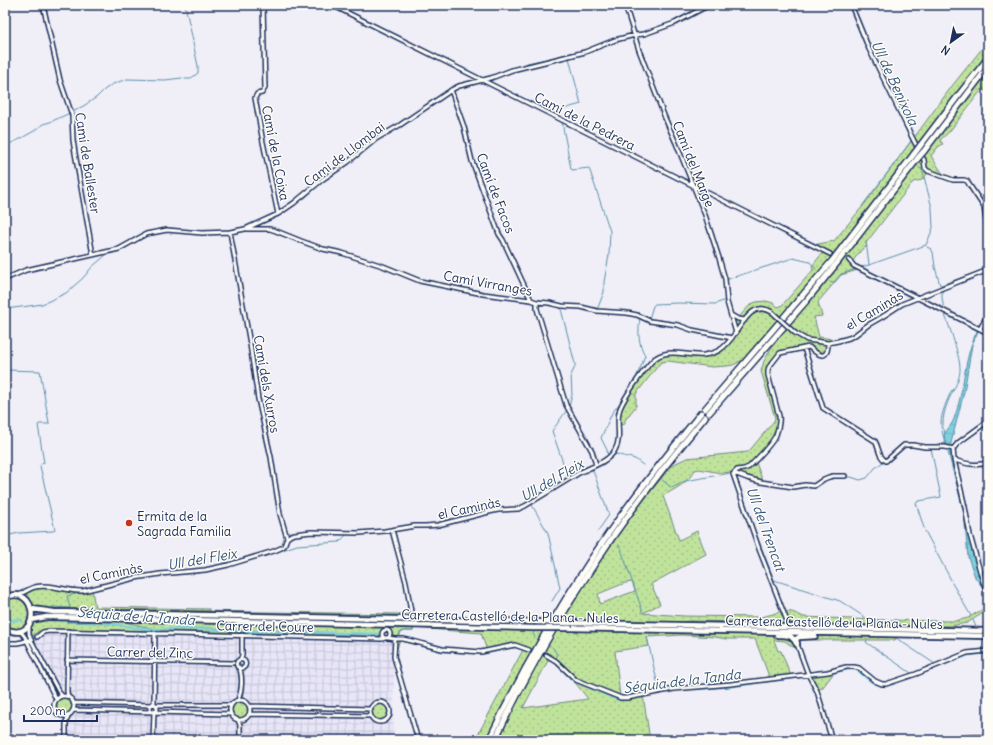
<svg xmlns="http://www.w3.org/2000/svg" width="993" height="745" font-family="Delius,sans-serif">
<defs>
<pattern id="industrial-grid" width="8" height="8" patternUnits="userSpaceOnUse"><rect width="8" height="8" fill="#e7e5f7"/><path d="M0 4h8M4 0v8" fill="none" stroke="#c6c5d6"/></pattern>
<pattern id="grass-dots" width="8" height="8" patternUnits="userSpaceOnUse"><rect width="8" height="8" fill="#c0e39c"/><path d="M2 2h.1M6 6h.1" fill="none" stroke="#a4c389" stroke-width="1.8" stroke-linecap="round"/></pattern>
<pattern id="water-waves" width="16" height="10" patternUnits="userSpaceOnUse"><rect width="16" height="10" fill="#81d0dd"/><path d="M0 5q4-4 8 0t8 0" fill="none" stroke="#6fb3c0"/></pattern>
</defs>
<rect width="100%" height="100%" fill="#f0eef7"/>
<filter id="ink" filterUnits="userSpaceOnUse"><feTurbulence type="fractalNoise" baseFrequency=".025" numOctaves="2"/><feDisplacementMap in="SourceGraphic" scale="8" xChannelSelector="R" yChannelSelector="G"/><feConvolveMatrix kernelMatrix="1 2 1 2 8 2 1 2 1" color-interpolation-filters="sRGB"/></filter>
<g filter="url(#ink)">
<path fill="url(#industrial-grid)" d="M50,629L378,635H380L383,630H388L395,638L393,740H63V719L57,717L52,711L51,705L53,698L25,646L22,644L31,638L34,634L41,630Z"/>
<path fill="url(#grass-dots)" stroke="#6e897d" fill-rule="evenodd" d="M988,41V56L918,147L913,139L952,86Z
M988,69V93L987,94L983,88L949,132L940,140L943,144L938,147L931,156L945,177L926,171V172L928,173L922,180L913,182L866,243L867,247L863,248L852,262V263L861,269L841,275L818,302L822,316L814,317L819,337L840,340L828,343V348L823,355L809,347L780,353L767,370L779,416L775,436L755,460L763,482L731,472L721,473L699,469L695,470C687,484 676,488 663,496L679,540L697,531L706,554L651,584L660,604L643,613L684,616L761,617L773,614L778,612L783,611L792,612L804,617L875,620L955,621L968,618L988,606V610L967,623L950,626L690,621L681,622L563,620L599,562L625,524L671,466L678,462L687,458L748,452L750,450L774,421L775,418L761,371L764,361L772,347L781,335L823,284ZM632,582L635,591L600,604L598,594L625,583H626Z
M912,140L917,148L847,239L779,319L743,360L733,365L727,366L712,367L668,361L661,362L636,394V406L625,420V424L619,425V410L640,377L657,357L669,353L697,355L721,350L736,333L731,315L737,319L751,304L756,302L766,301L773,303L778,307L781,306L784,303L813,270L812,266L824,251L813,245L834,241L863,206Z
M47,587L72,591L92,590L95,607L209,609L210,611L47,608L40,607L33,604L27,594C32,586 39,588 47,587Z
M27,596C32,609 41,608 54,609L402,614L422,618L50,611L34,608L32,606L27,598Z
M14,598C35,600 34,628 18,629C14,630 9,628 5,627V600L8,599Z
M42,619L546,629L487,740H475L524,648L515,645L487,651L481,633L414,628L413,631H402L398,639H403L402,641L399,642L396,653L411,713L395,660V638L388,630H383L380,635H378L50,629C42,630 36,631 31,638C29,625 29,623 42,619Z
M689,622L953,627L966,628L681,623Z
M555,629L702,632L780,635L797,640L812,636H835L893,635L988,637V639L897,637L895,640H800V645L797,646L798,648L793,647L785,641L774,640L778,651H781L791,676L770,679L755,639H726L715,637L682,635L647,637L649,646L615,651L620,697L621,698L643,695L650,740H497L522,689ZM550,657L573,679L574,681L588,699L523,708Z
M836,670L823,687L816,690L809,674Z
M55 706a9 9 0 1 1 18 0a9 9 0 1 1-18 0Z
M231 710a9 9 0 1 1 18 0a9 9 0 1 1-18 0Z
M371 713a9 9 0 1 1 18 0a9 9 0 1 1-18 0Z"/>
<path fill="url(#water-waves)" stroke="#5890aa" d="M978,329H979L972,345L964,392L950,447L946,446L944,434C948,429 952,424 954,419C965,390 963,357 978,329Z
M947,448L950,449L951,451L980,575L988,592V595L975,577L968,557L964,513Z"/>
<g fill="none" stroke-linecap="round" stroke-linejoin="round">
<path stroke="#5890aa" stroke-width="1" d="M185,5L193,41
M623,5L629,22
M849,5L862,36
M853,5L875,58L914,138
M636,37L640,48L652,79
M615,38L626,36
M863,39L872,58
M554,57L586,50L613,39
M527,63L551,58
M493,76L526,64
M185,79H190L198,73V66L193,43
M653,80L661,104
M439,96L453,86L476,80
M421,109L438,97
M73,112L85,105L97,97L104,90L113,84L127,79L165,80L182,78
M898,113L911,141L900,156
M561,117L559,111L560,110L581,104L569,58
M562,122L571,169L572,170L589,168L610,231L609,255L604,282V292L597,310
M381,134L393,127
M674,135L683,155
M5,146L20,139L34,131L43,124L50,122L70,113
M683,157L691,176
M926,161L927,168
M919,168L926,171
M322,177L350,158L378,135
M862,206L898,159
M280,215L306,197L320,184
M253,227H260V224
M169,228L190,230L211,231
M217,231L229,230L244,227
M149,232L167,228
M927,247L931,249L933,252L935,267L940,285H941
M110,254L122,250L134,243
M720,257L727,278
M869,265L926,245L933,228L932,208L922,169
M861,267L869,265V264L866,242
M830,282L833,283L841,274L856,269
M727,283L728,279L793,258L810,262L816,269
M941,285L988,268
M942,290V298L944,310
M5,309L29,306L42,304L49,301L66,293L83,278L92,267L106,255
M589,310L595,312
M649,319L653,306L655,304L678,303L715,304L726,300
M5,370L40,371L49,423V424H40L38,425L44,463L41,464
M634,382C638,372 642,366 645,355C638,344 638,331 640,318
M569,407L572,395L571,375L575,367V364L561,309L563,308L582,309
M945,433C944,430 943,427 943,423C943,413 948,400 953,391
M934,446L936,445L937,444L945,443C944,438 941,430 941,424C941,413 947,400 952,390L953,391C956,385 960,377 960,370C961,360 949,324 944,313
M899,448L905,443L920,445
M608,455L607,450L601,438L612,413L626,395
M608,460L616,454L635,459L643,465
M592,468L609,515L598,531
M736,475L754,528L774,580L840,601L869,620H872
M736,475L741,478L747,480
M846,477H851L860,480L867,478L875,468L883,462
M567,479L568,477L552,431L567,410
M662,480L672,488L685,481L731,473
M778,486L786,487
M530,504L588,470
M532,505L548,533L560,588L552,601
M516,511H519L522,509
M924,528L916,503L919,501L941,497L931,448
M405,529L433,527
M395,531L400,554
M925,531L951,580
M386,532H391
M5,536L19,533L53,531L55,530L40,466
M619,545L621,549L642,610V613
M244,562L265,556L297,545L339,542C343,540 344,535 348,534
M124,582L157,576L197,573L223,568L239,563
M952,583L971,616L970,617
M411,604L413,609
M52,607L70,608L67,596L111,586
M876,620H897
M973,620L976,627
M123,621L129,623L155,629L208,628L238,630L278,631L293,630L312,632L380,634
M67,623V622L100,623L138,628
M534,631L533,634L535,637
M398,637L401,631H413V628
M647,637L659,690
M897,637L896,638L935,664
M867,640L866,642L867,643L911,673L910,674
M984,640L988,645
M552,647C555,650 558,655 556,659
M985,735L988,733
M971,740L981,738"/>
<path stroke="#81d0dd" stroke-width="2.5" d="M6,620H22
M46,620L101,622L137,628L151,629H205L249,631
M251,631L296,632L379,634
M418,644L441,651L481,653L491,652L513,647L519,648
M547,658L554,661L574,681L619,700H625L630,699
M829,673L849,669H856L872,682L880,685L885,686L919,674L968,655L988,653
M696,689L733,686L791,678"/>
<defs>
<path id="street" d="M43,5L60,80L72,115L73,140L75,153L93,255
M263,5L265,88L262,93L257,94L255,98L263,142L278,214
M332,5L830,254
M625,5L639,50L665,118L676,143L705,215L719,258L725,279L727,302L736,333
M851,5L869,49L914,141L924,160L925,168L928,171L953,180H964L967,181L970,186L984,207L988,233
M451,90L464,127L472,161L499,234L503,240L531,300
M247,229H270L276,231L301,241L323,249L342,253L383,266L420,281L483,294L531,300L537,302L549,303L562,306L581,307L597,311L627,313L637,315L650,321L678,325L692,330L732,338
M230,232L250,344L258,399L271,457L280,514L287,538
M849,260L854,266L988,333
M5,279L26,270L119,249L146,234L167,230L202,233L230,232L245,229L278,214L294,203L323,179L348,162L376,139L400,125L453,89L459,86L491,78L512,70L585,52L615,40L635,35L644,34L675,23L709,5
M537,302V309L566,405L592,451L596,465
M731,315L738,319L745,320
M980,329L988,314
M795,333L807,340L815,341L828,343L838,341L849,338L855,335L868,325L882,317L902,304L988,270
M804,348L823,408L875,441C879,447 878,457 886,461L887,460L904,445H913L925,447H945L953,449
M953,449L954,460L965,507L970,535L983,582L988,591
M953,449L958,443L988,421
M954,460C967,464 975,466 988,463
M734,473L747,478L761,482L793,487L805,485L814,486L824,479L829,477L833,476H845
M392,530L406,582L411,612
M17,596C23,593 28,589 35,587C51,583 67,592 83,591L135,578L160,574L205,570L228,565L274,551L281,548L284,546L287,538L291,535L295,534L311,532L359,533L385,531L415,526H426L438,525L489,512L498,510L518,509L525,506C543,495 561,484 579,473C591,467 608,462 615,450C622,438 616,425 619,412C621,401 644,370 652,361C667,346 686,357 704,355C710,354 717,352 721,349C738,339 747,297 772,312
M787,621L759,549L733,474L737,470L744,469L749,467C756,460 772,443 776,435C778,429 780,422 779,416L768,375V370L769,367L780,353L809,347C819,356 828,361 828,343
M29,624V634L32,642L59,692L62,696
M382 634a4 4 0 1 1 8 0a4 4 0 1 1-8 0Z
M68,631L67,692L68,697
M18,632L22,633L25,637L56,699
M37,637L43,632L49,631L382,639L385,638
M388,638L395,639H403L412,641L442,649L481,652L515,645L529,650
M395,639L394,657L418,740
M5,643H17L22,642L29,640L32,642
M797,644L808,674L817,691L832,740
M546,655L556,661L576,680L621,698H627L674,689L731,684L828,672L846,667H854L859,668L875,681L882,684H886L916,674L967,653L988,651
M236.5 664a4.5 4.5 0 1 1 9 0a4.5 4.5 0 1 1-9 0Z
M67,660L233,663
M240,660L242,655V635
M54 706a10 10 0 1 1 20 0a10 10 0 1 1-20 0Z
M230 710a10 10 0 1 1 20 0a10 10 0 1 1-20 0Z
M238,700C242,691 243,676 239,667
M370 712a10 10 0 1 1 20 0a10 10 0 1 1-20 0Z
M73,703L151,705
M154,704L155,633
M156,705H231
M250,706L371,709
M73,710L154,712L157,710V707L156,705L152,704L150,707V710L152,712
M155,712L231,714
M250,714L371,716
M238,720L240,725V740
M66,740V722L69,715
M153,740L154,712
M941,740L974,737H988"/>
<path id="primary" d="M5,598C38,581 43,645 5,629
M32,609L54,612L536,622
M31,620L46,617H54L533,628
M573,623L988,631
M570,628L988,636
M777,635C785,635 792,634 796,643
M797,644L796,639L799,637L815,636"/>
<path id="highway" d="M920,146L958,96L988,58
M924,151L988,67
M705,409L832,261L914,154
M709,413L807,300L837,263L918,158
M489,740C519,677 553,617 592,558C625,507 663,460 701,413
M495,740C524,678 559,617 597,560C630,510 667,463 705,417"/>
</defs>
<use href="#street" stroke="#1b2f5e" stroke-width="6"/>
<use href="#primary" stroke="#1b2f5e" stroke-width="8"/>
<use href="#highway" stroke="#1b2f5e" stroke-width="8"/>
<use href="#street" stroke="#fdfcf7" stroke-width="3"/>
<use href="#primary" stroke="#fdfcf7" stroke-width="4.5"/>
<use href="#highway" stroke="#fdfcf7" stroke-width="5"/>
<defs>
<path id="street-bridge" d="M772,312L795,333"/>
<path id="primary-bridge" d="M536,622L573,623
M533,628H570"/>
<path id="highway-bridge" d="M914,154L920,146
M918,158L924,151"/>
</defs>
<use href="#street-bridge" stroke="#1b2f5e" stroke-width="6" stroke-linecap="butt"/>
<use href="#primary-bridge" stroke="#1b2f5e" stroke-width="8" stroke-linecap="butt"/>
<use href="#highway-bridge" stroke="#1b2f5e" stroke-width="8" stroke-linecap="butt"/>
<use href="#street-bridge" stroke="#fdfcf7" stroke-width="3"/>
<use href="#primary-bridge" stroke="#fdfcf7" stroke-width="4.5"/>
<use href="#highway-bridge" stroke="#fdfcf7" stroke-width="5"/>
</g>
</g>
<circle fill="#c8321e" stroke="#fdfcf7" stroke-width="1.5" cx="129" cy="523" r="4"/>
<g text-anchor="middle" stroke-width="3" stroke-linejoin="round" paint-order="stroke">
<g font-size="13" fill="#1b2f5e" stroke="#fdfcf7">
<text transform="translate(585 121) rotate(27)" y="5">Camí de la Pedrera</text>
<text transform="translate(276 153) rotate(79)" y="5">Camí de la Coixa</text>
<text transform="translate(344 154) rotate(-37)" y="5">Camí de Llombai</text>
<text transform="translate(88 163) rotate(81)" y="5">Camí de Ballester</text>
<text transform="translate(694 164) rotate(68)" y="5">Camí del Marge</text>
<text transform="translate(496 193) rotate(69)" y="5">Camí de Facos</text>
<text transform="translate(488 283) rotate(10)" y="5">Camí Virranges</text>
<text transform="translate(874 310) rotate(-31)" y="5">el Caminàs</text>
<text transform="translate(267 384) rotate(80)" y="5">Camí dels Xurros</text>
<text transform="translate(469 508) rotate(-12)" y="5">el Caminàs</text>
<text transform="translate(111 573) rotate(-11)" y="5">el Caminàs</text>
<text transform="translate(510 616) rotate(1)" y="5">Carretera Castelló de la Plana - Nules</text>
<text transform="translate(834 622) rotate(1)" y="5">Carretera Castelló de la Plana - Nules</text>
<text transform="translate(265 626) rotate(1)" y="5">Carrer del Coure</text>
<text transform="translate(150 652) rotate(1)" y="5">Carrer del Zinc</text>
</g>
<g font-size="13" fill="#1b2f5e" stroke="#fdfcf7" text-anchor="start">
<text x="137" y="521">Ermita de la<tspan x="137" dy="15">Sagrada Familia</tspan></text>
</g>
<g font-size="14" font-style="italic" fill="#34577e" stroke="#fdfcf7">
<text transform="translate(895 83) rotate(65)" y="5">Ull de Benixola</text>
<text transform="translate(552 480) rotate(-30)" y="5">Ull del Fleix</text>
<text transform="translate(766 529) rotate(70)" y="5">Ull del Trencat</text>
<text transform="translate(202 559) rotate(-10)" y="5">Ull del Fleix</text>
<text transform="translate(136 616) rotate(4)" y="5">Séquia de la Tanda</text>
<text transform="translate(682 681) rotate(-7)" y="5">Séquia de la Tanda</text>
</g>
</g>
<rect width="993" height="745" fill="none" stroke="#fdfcf7" stroke-width="20"/>
<rect x="10" y="10" width="973" height="725" fill="none" stroke="#1b2f5e" stroke-width="1.5" filter="url(#ink)"/>
<g transform="translate(951 42) rotate(213)" stroke="#fdfcf7" stroke-width="3" paint-order="stroke">
<path d="M0-3L7 15L0 10L-7 15Z" fill="#1b2f5e"/>
<text y="-6" font-size="11" font-weight="bold" text-anchor="middle" fill="#1b2f5e">N</text>
</g>
<path d="M24 715v6h73v-6" fill="none" stroke="#1b2f5e" stroke-width="2"/>
<text x="30" y="715" font-size="12" fill="#1b2f5e" stroke="#fdfcf7" stroke-width="3" paint-order="stroke">200 m</text>
</svg>
